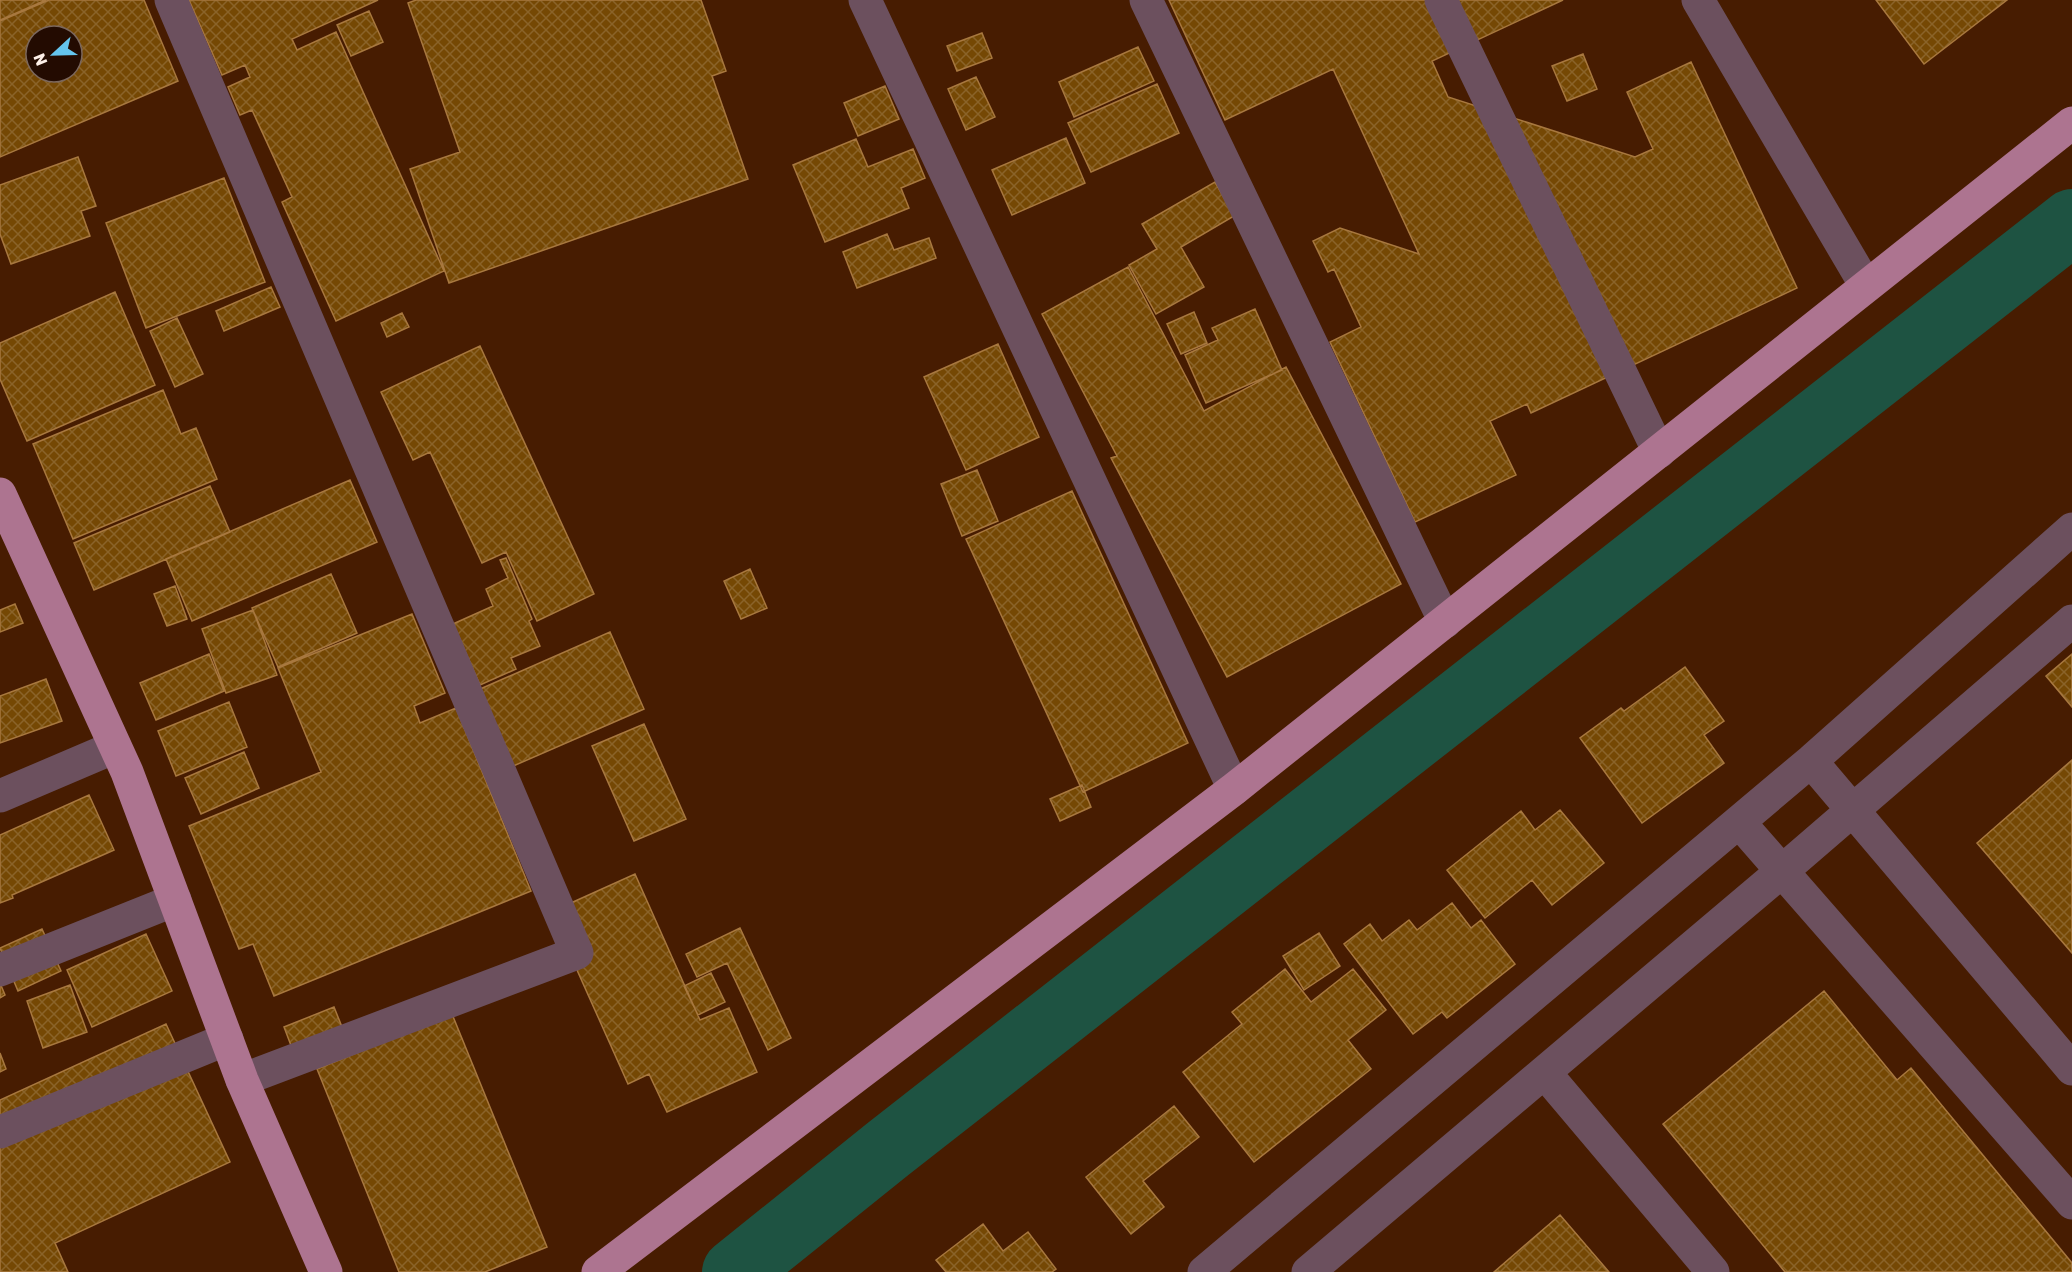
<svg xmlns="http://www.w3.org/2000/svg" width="2072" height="1272" font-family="Rubik,sans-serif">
<defs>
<pattern id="building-cross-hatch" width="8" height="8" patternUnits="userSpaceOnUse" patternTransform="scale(1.5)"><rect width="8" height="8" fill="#754804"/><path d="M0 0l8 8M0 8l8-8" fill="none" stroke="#8a6329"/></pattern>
</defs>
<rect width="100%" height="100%" fill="#471c01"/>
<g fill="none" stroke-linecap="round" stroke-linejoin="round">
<path stroke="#1e5342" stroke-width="66" d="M735,1272L888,1149L2072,222"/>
</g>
<path fill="url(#building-cross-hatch)" stroke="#a8783f" stroke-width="1.5" fill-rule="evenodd" d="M0,0H46L0,20Z
M49,0H144L178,81L0,157V21ZM36,36H72V72H36Z
M189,0H378L292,39L297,50L336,32L444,271L336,321L282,202L292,197L252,110L240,115L228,87L250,77L245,65L222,75Z
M416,0H701L726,71L712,76L748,179L449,283L410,169L460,152L408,3Z
M1169,0H1563L1432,61L1448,97L1635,157L1653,149L1627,92L1691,62L1797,288L1531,413L1527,404L1490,421L1516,475L1415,522L1330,342L1361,327L1334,269L1328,272L1313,241L1340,228L1419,254L1333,69L1225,120Z
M1876,0H2007L1924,64Z
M369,11L383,42L351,56L337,25Z
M982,33L992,58L957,71L947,46Z
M1138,47L1154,81L1074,117L1059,82Z
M1583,54L1597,89L1567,101L1552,66Z
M976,77L995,117L966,130L948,89Z
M1157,84L1179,133L1091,172L1068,123Z
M885,86L899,119L858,136L844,103Z
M1066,138L1085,183L1012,215L992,170Z
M856,139L868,167L913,149L925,178L901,188L909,208L825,242L793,165Z
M78,157L96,206L81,211L90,236L11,264L0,234V185Z
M224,178L265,282L146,328L106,223Z
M1215,182L1234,216L1181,247L1204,287L1156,314L1129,265L1157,249L1142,224Z
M887,234L894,250L929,238L936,258L857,288L843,252Z
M1128,267L1204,411L1286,367L1401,584L1227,677L1111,458L1117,456L1042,314Z
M271,287L280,307L224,331L216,311Z
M115,292L155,385L27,441L0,379V343Z
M1255,309L1282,370L1206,403L1185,355L1218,340L1212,328Z
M1194,312L1207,343L1181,354L1167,324Z
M402,313L409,327L387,337L381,323Z
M177,318L203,374L175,387L150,331Z
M998,344L1039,437L966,470L924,377Z
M480,346L594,594L537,621L506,552L482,563L430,452L413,460L381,392Z
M163,390L181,434L196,428L217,479L73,539L33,444Z
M977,470L998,521L962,536L941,484Z
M350,480L377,542L192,621L166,559Z
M210,486L230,532L94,590L74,543Z
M1072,491L1188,743L1083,792L966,539Z
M506,558L532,619L529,621L540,646L511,658L516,669L480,685L453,624L493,606L486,589L508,578L500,560Z
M750,569L767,608L741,619L724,581Z
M331,574L357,633L278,667L252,608Z
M175,586L187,619L167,626L154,594Z
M15,604L23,623L0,632V610Z
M253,610L277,675L226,693L202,629Z
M412,614L445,693L414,706L420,723L456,708L531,891L274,996L253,944L239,949L189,826L321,772L278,668Z
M610,632L644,709L511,767L478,690Z
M209,654L224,691L156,720L140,683Z
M2072,654V707L2046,676Z
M1685,667L1724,721L1704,735L1724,763L1642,823L1580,738L1621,708L1624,711Z
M46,679L62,721L0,743V696Z
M229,702L247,747L176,776L158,731Z
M644,724L686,819L634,841L592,746Z
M244,752L259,788L201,814L185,778Z
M2072,760V953L1977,843Z
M1082,785L1091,807L1060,821L1050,799Z
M89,795L114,850L12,895L13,898L0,903V835Z
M1560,810L1604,863L1552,905L1532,880L1485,918L1447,870L1521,811L1535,830Z
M635,874L700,1020L729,1008L757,1072L667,1112L649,1074L628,1084L551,912Z
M1452,903L1471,928L1481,920L1515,964L1447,1018L1442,1012L1413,1034L1344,944L1370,924L1382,941L1409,920L1417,930Z
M740,928L791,1038L768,1050L727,963L697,977L686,954Z
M42,929L61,971L18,991L0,948Z
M1319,933L1340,966L1304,990L1283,956Z
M146,934L172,991L92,1027L67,970Z
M1285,969L1311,1002L1353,969L1386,1010L1348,1040L1371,1069L1254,1162L1183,1072L1242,1024L1232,1012Z
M711,973L725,1002L698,1015L684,986Z
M0,983L5,995L0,998Z
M70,985L87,1032L43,1048L27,1001Z
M1824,991L1897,1080L1911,1068L2072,1263V1272H1785L1663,1124Z
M334,1007L352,1052L301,1072L284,1027Z
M452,1014L547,1247L485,1272H399L317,1069Z
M166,1024L230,1162L55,1243L68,1272H0V1100Z
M0,1053L6,1069L0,1072Z
M1174,1106L1199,1137L1143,1181L1164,1207L1131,1234L1086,1177Z
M1560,1215L1609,1272H1494Z
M983,1224L1003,1251L1028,1232L1056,1269L1052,1272H946L936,1260Z"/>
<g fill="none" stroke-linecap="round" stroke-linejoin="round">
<path stroke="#6c505e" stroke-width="33" d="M171,0L577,953L242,1080
M865,0L1234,789
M1146,0L1445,622
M1441,0L1659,452
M1698,0L1866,286
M1811,761L2072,1069
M0,796L115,747
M1739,822L2072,1203
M0,970L175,900
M1545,1073L1713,1272
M0,1132L227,1039
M1204,1272L1811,761L2072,529
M1308,1272L1781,872L2072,621"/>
<path stroke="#ad7490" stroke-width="33" d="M0,494L127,772L242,1080L326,1272
M598,1272L1234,789L2072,123"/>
</g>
<g transform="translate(54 54) rotate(248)"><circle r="28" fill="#230b01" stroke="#7b675d" stroke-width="1.5"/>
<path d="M0-4.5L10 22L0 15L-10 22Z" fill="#65c5ee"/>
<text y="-9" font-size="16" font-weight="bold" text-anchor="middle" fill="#fef0e8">N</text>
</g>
</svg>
